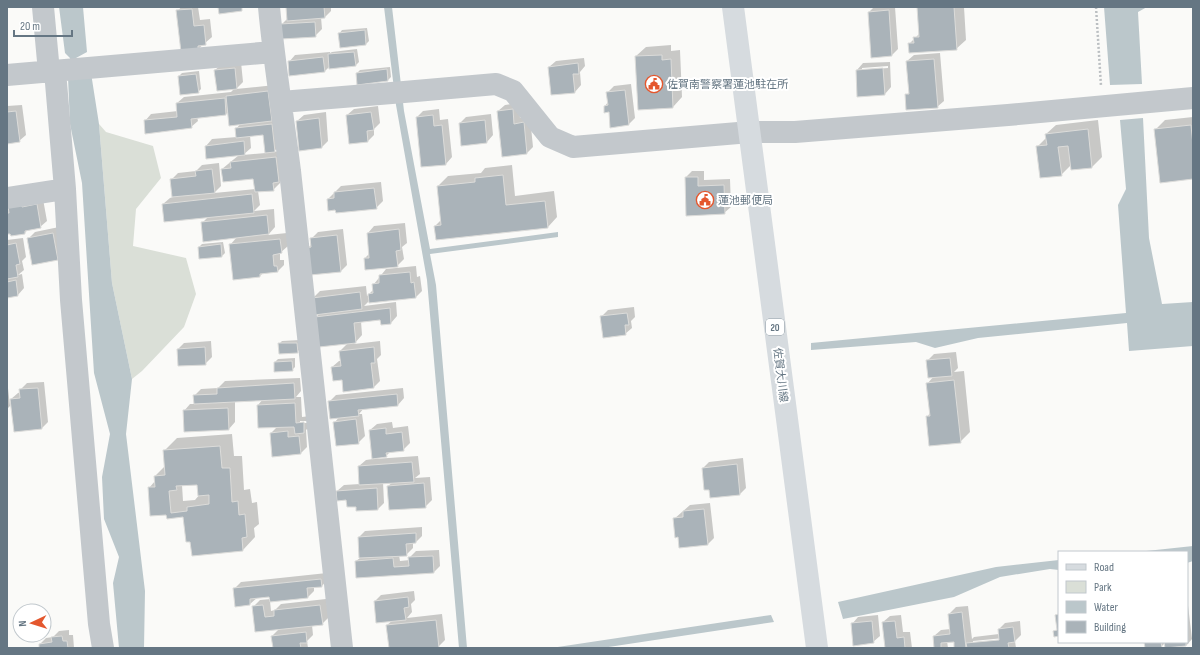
<svg xmlns="http://www.w3.org/2000/svg" width="1200" height="655" font-family="'Sofia Sans Condensed','Noto Sans JP',sans-serif">
<rect width="100%" height="100%" fill="#fafaf8"/>
<path fill="#dadfd7" d="M99,124L106,132L153,146L161,178L136,209L133,246L186,258L196,294L184,327L142,371L132,379L112,283Z"/>
<path fill="#bbc7cb" d="M59,7H83L87,52L76,58L80,75L91,73L99,124L112,283L132,379L126,434L145,591L144,648H119L113,583L119,557L104,519L102,477L110,434L94,373L82,183L70,124L68,77L73,76L70,58L65,53Z
M384,7H392L404,111L430,249L558,232V237L430,254L436,285L467,648H459L427,280L396,105Z
M1104,7H1147L1138,12L1142,84L1110,85Z
M1143,118L1149,238L1162,304L1193,302V346L1129,351L1127,323L978,338L935,348L916,342L811,350V343L1126,313L1118,205L1126,189L1120,120Z
M1193,546V561L1187,563V552H1137Z
M1059,560V570L1050,569L1000,577L954,597L843,619L838,602L996,567Z
M771,615L774,622L602,648H551Z"/>
<path fill="#0003" fill-rule="evenodd" d="M181,7H198L200,20L210,19L212,37L198,49L178,11Z
M287,7H331V11L325,17H321L322,29L315,36L281,25L288,18Z
M874,7H895L898,49L892,55L869,12Z
M918,7H964L966,40L956,49L909,44L920,33Z
M367,28L369,41L366,44L340,47L339,34L342,30Z
M671,45V51L680,50L682,97L673,107L636,56L646,47Z
M357,49L359,62L356,65L330,66L325,71L289,62L295,55L330,52V53L332,52Z
M940,53L944,101L937,107L906,95L910,92L907,61L914,55Z
M584,58L585,66L580,72L581,85L575,92L549,67L556,61Z
M241,62L243,82L236,89L275,85L281,145L273,152L282,151L285,175L280,180V183L273,190L258,191L260,205L254,211L274,209L275,227L268,235L287,233L288,246L280,253V260H284V265L278,271L263,273L260,276L230,245L237,237L202,223L208,217L163,204L170,198L173,197L171,180L178,173L196,171L202,165L219,163L221,186L214,193L256,189L254,178L222,169L239,155L206,146L212,139L237,137L236,129L241,123L229,112L226,114L197,117L198,121L191,127L145,121L151,114L178,111L177,103L184,97L231,92L235,88L215,70L222,64ZM264,134L266,153L243,155L251,148L250,135Z
M890,62L891,87L885,94L858,96L857,70L863,63ZM888,66V68L862,70V68Z
M390,67L391,77L388,80L358,84L357,73L360,70Z
M199,71L201,89L198,92L179,76L182,73Z
M631,84L635,118L629,124L609,111L605,106L608,102V92L614,86Z
M519,103L520,118L530,117L533,147L527,153L498,111L505,105Z
M22,105L26,135L19,141L7,143V106Z
M378,106L380,123L374,129V135L368,141L347,115L354,109Z
M439,109L440,120L448,119L452,157L446,164L417,117L423,111Z
M326,112L328,141L322,147L300,150L297,121L304,115Z
M491,114L493,135L487,142L460,123L466,117Z
M1193,117V178L1155,130L1165,120Z
M1098,120L1102,157L1092,167L1072,169L1071,165L1061,175L1037,147L1047,137L1046,134L1056,125Z
M512,165L515,196L554,191L557,217L548,227L435,226L441,220L438,186L448,176L481,173L485,168Z
M692,171H704V180L730,179L731,207L724,213L686,177Z
M381,182L383,201L376,208L328,199L341,186Z
M43,199L47,221L40,227L28,229L25,233H7V208Z
M405,223L407,243L402,247L404,259L397,266L365,258L370,253L368,233L374,226Z
M59,227L64,253L58,259L29,238L35,232Z
M343,229L347,265L341,271L308,248L312,244L311,239L318,232Z
M23,238L26,257L22,261L24,270L18,275L22,274L24,288L18,295L7,297V240Z
M223,242L225,253L222,256L200,258L199,247L202,244Z
M416,266L417,277L420,276L422,291L416,297L370,300L364,306L396,302L397,316L391,323L381,319L361,321L362,335L354,344L380,341L381,355L377,359L380,381L373,388L343,379L332,367L339,361H341L340,351L348,343L316,317L320,313L313,298L320,291L366,286L367,296L374,289V284L386,269Z
M634,307L635,317L631,321L632,328L625,334L601,317L608,310Z
M300,340V349L297,352L279,344L282,341Z
M211,341L212,357L205,364L178,349L184,343Z
M956,352L958,368L954,372L964,371L970,432L960,442L927,417L930,413L927,384L934,376L927,361L934,354Z
M295,358V367L292,370L275,362L278,359Z
M300,378L301,391L296,397H301L302,417L310,416V426L306,430L307,447L301,453L271,433L278,426L259,427L258,405L263,399L235,401V422L229,429L184,411L190,404H195L194,396L201,389L218,388L225,381ZM300,421H308L309,423H300Z
M44,382L48,422L42,428L15,431L11,399L18,393L21,392L20,390L27,383Z
M8,388L10,406L7,409V389Z
M403,388L404,398L398,405L364,408L359,414H362L365,436L358,443L335,422L340,416L330,401L336,395Z
M392,422L393,428L408,426L410,443L403,450L391,451L386,456L374,457V459L418,456L420,474L415,478L430,477L432,500L425,507L388,486L393,482H383L384,503L378,509L357,506L337,491L344,485L360,484L359,466L366,460L373,459L370,430L377,424Z
M232,434L234,456H242L244,490L250,489L252,503L257,502L259,524L254,528L255,537L243,550L184,516L168,518L149,488L155,481V476L165,466L164,451L177,438ZM198,484L200,494L195,500L183,501L182,485Z
M743,458L746,488L740,494L703,468L709,462Z
M710,503L714,538L708,544L679,536L674,519L690,505Z
M422,527V536L416,542H413V548L406,555H399L400,561L410,560L409,558L416,551L439,550L440,566L433,573L357,577L356,561L360,558L359,537L365,531Z
M327,573L328,579L322,586L314,587V591L308,597L270,601L271,611L275,610L281,604L326,599L329,617L322,624L312,625L313,635L307,641L308,648H274L272,636L280,628L256,631L253,607L260,600L271,599L270,596L257,598L250,604L234,589L241,582Z
M414,591L415,600L411,604L412,612L407,618L442,614L445,640L438,647L426,648H390L387,625L393,620L375,601L381,595Z
M1187,597L1192,639L1186,646L1165,643L1161,647L1146,648L1145,642H1187Z
M968,606L972,639L974,637L999,634V629L1005,623L1020,621L1021,635L1015,641L1016,648H955V641H947L948,648H935L934,636L941,630L951,629L949,614L956,607ZM1004,638V640L973,643V641Z
M878,615L880,636L873,642L852,624L858,617Z
M901,615L903,632H910L912,648H886L883,622L890,616Z
M69,630V635H73L74,648H39L40,644L46,638L53,637L59,631Z"/>
<path fill="#aab3b9" stroke="#dcdcda" fill-rule="evenodd" d="M218,7H242V11L219,14Z
M286,7H324L325,18L287,21Z
M917,7H954L957,50L909,53L908,43H914L913,37H919Z
M192,9L194,26L204,25L206,45L198,46V50L181,52L176,10Z
M889,10L892,56L871,58L868,12Z
M315,22L316,37L281,39L280,24Z
M365,30L366,45L340,48L338,33Z
M354,52L356,66L329,69L328,54Z
M662,55V60L671,59L673,108L638,110L635,56Z
M323,57L325,72L289,76L288,61Z
M934,59L938,108L906,110L905,94H909L906,61Z
M578,63L579,74H573L575,93L551,95L548,67Z
M235,68L237,89L217,91L214,70Z
M883,68L885,95L857,97L856,70Z
M387,69L388,81L357,85L356,73Z
M196,74L199,93L180,95L178,76Z
M625,90L629,125L610,128L609,112L604,113V106L608,105L606,92Z
M268,91L272,121L229,126L226,96Z
M225,98L226,115L191,119L192,128L145,134L144,120L177,117L176,103Z
M513,109L514,124L524,122L527,154L502,157L497,111Z
M16,111L20,142L7,144V112Z
M371,112L374,130L367,131L368,142L349,144L346,115Z
M433,115L434,126L442,125L446,165L421,167L416,117Z
M319,118L322,148L299,151L296,121Z
M485,120L487,143L461,146L459,123Z
M272,124L275,152L265,153L263,135L236,138L235,128Z
M1191,125L1193,145V179L1160,183L1154,129Z
M1088,129L1092,168L1071,170L1068,146L1058,147L1062,176L1040,178L1036,146L1047,145L1045,134Z
M244,141L245,155L206,159L205,146Z
M276,157L279,182L273,183L274,191L255,192L253,179L223,182L221,169L231,168L230,162Z
M212,169L215,193L172,197L170,179L196,176L195,171Z
M503,175L506,205L545,201L548,228L436,240L434,226L441,225L437,186L475,182V178Z
M685,177H698V186L724,185L725,214L686,216Z
M374,188L377,209L336,213L335,210L328,211L327,199L334,198V192Z
M252,194L254,213L164,222L162,204Z
M21,204L22,207L37,204L41,228L25,231V234L11,236L10,234H7V213H9L8,206Z
M267,215L269,234L203,242L201,222Z
M399,229L401,250L396,251L398,267L365,270L364,258H369L367,233Z
M53,233L58,260L32,265L27,238Z
M337,235L341,272L310,275L307,248L311,247L310,238Z
M280,239L282,253L273,255L274,266H277L278,272L260,274V277L233,280L229,244Z
M16,243L20,264L16,265L18,277L7,279V245Z
M221,244L222,257L199,259L198,247Z
M410,272L411,283L414,282L416,298L369,303L368,294L373,293L372,284L379,283V275Z
M16,280L18,296L7,298V282Z
M360,292L362,309L314,315L312,298Z
M390,308L391,324L381,325L380,320L354,323L356,343L319,347L315,317Z
M627,313L629,325H625L626,335L603,338L600,316Z
M278,343H297L298,353L279,354Z
M205,347L206,365L178,366L177,349Z
M374,347L375,363H371L374,388L343,392L342,380L333,381L331,367L341,366L339,351Z
M950,358L952,376L928,378L926,360Z
M292,361L293,371L274,372V362Z
M954,380L961,443L929,446L926,416H930L926,383Z
M294,383L295,399L194,404L193,395L217,394V388Z
M38,388L42,429L14,432L10,399L20,398L19,389Z
M397,394L398,406L358,410L359,416L330,419L328,401Z
M295,403L296,423L304,422V433L295,434L294,427L258,428L257,405Z
M228,408L229,430L184,432L183,410Z
M356,419L359,444L336,446L333,422Z
M386,428V434L402,432L404,451L386,453L387,457L372,459L369,430Z
M288,431V437L299,436L301,454L272,457L270,433Z
M220,446L222,468H230L232,502L238,501L239,515L245,514L247,537L242,538L243,551L192,556L190,542H186L183,517L167,519L166,515L150,516L148,487H155L154,476L165,475L163,450ZM197,485L198,496L209,495V504L187,507V511L171,513L169,491L177,490L176,486Z
M412,462L414,482L359,485L358,466Z
M737,464L740,495L710,498L709,490H704L702,468Z
M424,483L426,508L389,510L387,486Z
M377,488L378,510L356,511V507H347L346,500L337,501L336,491Z
M704,509L708,545L679,548L678,537L675,538L673,518L683,517V511Z
M416,533V543L406,544L407,556L359,558L358,537Z
M433,556L434,573L356,578L355,561L393,558L394,567L409,566L408,557Z
M321,579L322,587L307,588L308,598L270,602L269,597L250,599V605L235,607L233,588Z
M408,597L409,607L404,608L406,620L376,623L374,601Z
M263,605L265,617L274,616V610L320,605L323,625L255,632L252,606Z
M962,612L966,648H954V642L941,643V648H934L933,636L950,634L948,614Z
M1059,614V636L1054,637L1053,631L1057,630L1055,615Z
M436,620L439,648H389L386,625Z
M872,621L874,643L853,646L851,623Z
M895,621L897,638L904,637L905,648H885L882,622Z
M1013,627L1015,642L1008,643L1009,648H967L966,643L999,640L998,629Z
M306,632L307,643H300L301,648H273L271,636Z
M62,636L63,641H67L68,648H39V644L52,642L51,637Z
M1144,642H1161L1162,648H1145Z
M1164,642H1186V646L1165,648Z"/>
<g fill="none" stroke-linecap="round" stroke-linejoin="round">
<path stroke="#bbbfc2" stroke-width="2.5" stroke-dasharray="2 2" stroke-linecap="butt" d="M1096,7L1101,86"/>
<path stroke="#c3c8cc" stroke-width="22" d="M43,7L49,72
M269,7C274,62 283,116 290,171C308,330 326,489 342,648
M55,71L65,189L71,300L99,624L103,648
M7,75L273,52
M281,102L404,92L496,84L513,91L550,137L573,147L750,132H795L1008,115L1193,98
M7,198L65,189"/>
<path stroke="#d6dbdf" stroke-width="22" d="M733,7L817,648"/>
</g>
<defs>
<symbol id="civic-ring" viewBox="-11 -11 22 22"><circle r="9.5" fill="#fff" stroke="#e4572e" stroke-width="1.5"/><path d="M-.6-6.5H3V-4.5H.6V-3L4-1V1h2V6H-6V1h2V-1L-.6-3ZM-1.2 2.5V6h2.4V2.5Z" fill="#e4572e"/></symbol>
</defs>
<g fill-rule="evenodd">
<use href="#civic-ring" x="644" y="74" width="20" height="20"/>
<use href="#civic-ring" x="695" y="190" width="20" height="20"/>
</g>
<g text-anchor="middle" stroke-width="4" stroke-linejoin="round" paint-order="stroke">
<rect fill="#fff" stroke="#939fa8" stroke-width="1" x="766" y="319" width="18" height="16" rx="3"/>
<g font-size="10" font-weight="bold" fill="#657683">
<text x="775" y="331">20</text>
</g>
<g font-size="11" fill="#657683" stroke="#fff" text-anchor="start">
<text x="667" y="88">佐賀南警察署蓮池駐在所</text>
<text x="718" y="204">蓮池郵便局</text>
</g>
<g font-size="11" fill="#657683" stroke="#fff">
<text transform="translate(781 375) rotate(83)" y="4">佐賀大川線</text>
</g>
</g>
<rect width="1200" height="655" fill="none" stroke="#657683" stroke-width="16"/>
<rect x="1058" y="551" width="130" height="92" fill="#ffffff" stroke="#c1c8cd"/>
<rect x="1066" y="564" width="20" height="6" fill="#d6dbdf" stroke="#c1c8cd"/>
<text x="1094" y="571" font-size="12" fill="#657683">Road</text>
<rect x="1066" y="581" width="20" height="12" fill="#dadfd7" stroke="#c1c8cd"/>
<text x="1094" y="591" font-size="12" fill="#657683">Park</text>
<rect x="1066" y="601" width="20" height="12" fill="#bbc7cb" stroke="#c1c8cd"/>
<text x="1094" y="611" font-size="12" fill="#657683">Water</text>
<rect x="1066" y="621" width="20" height="12" fill="#aab3b9" stroke="#c1c8cd"/>
<text x="1094" y="631" font-size="12" fill="#657683">Building</text>
<g transform="translate(32 623) rotate(266)"><circle r="19" fill="#ffffff" stroke="#c1c8cd"/>
<path d="M0-3L7 15L0 10L-7 15Z" fill="#e4572e"/>
<text y="-6" font-size="11" font-weight="bold" text-anchor="middle" fill="#657683">N</text>
</g>
<path d="M14 30v6h58v-6" fill="none" stroke="#657683" stroke-width="2"/>
<text x="20" y="30" font-size="12" fill="#657683" stroke="#ffffff" stroke-width="3" paint-order="stroke">20 m</text>
</svg>
